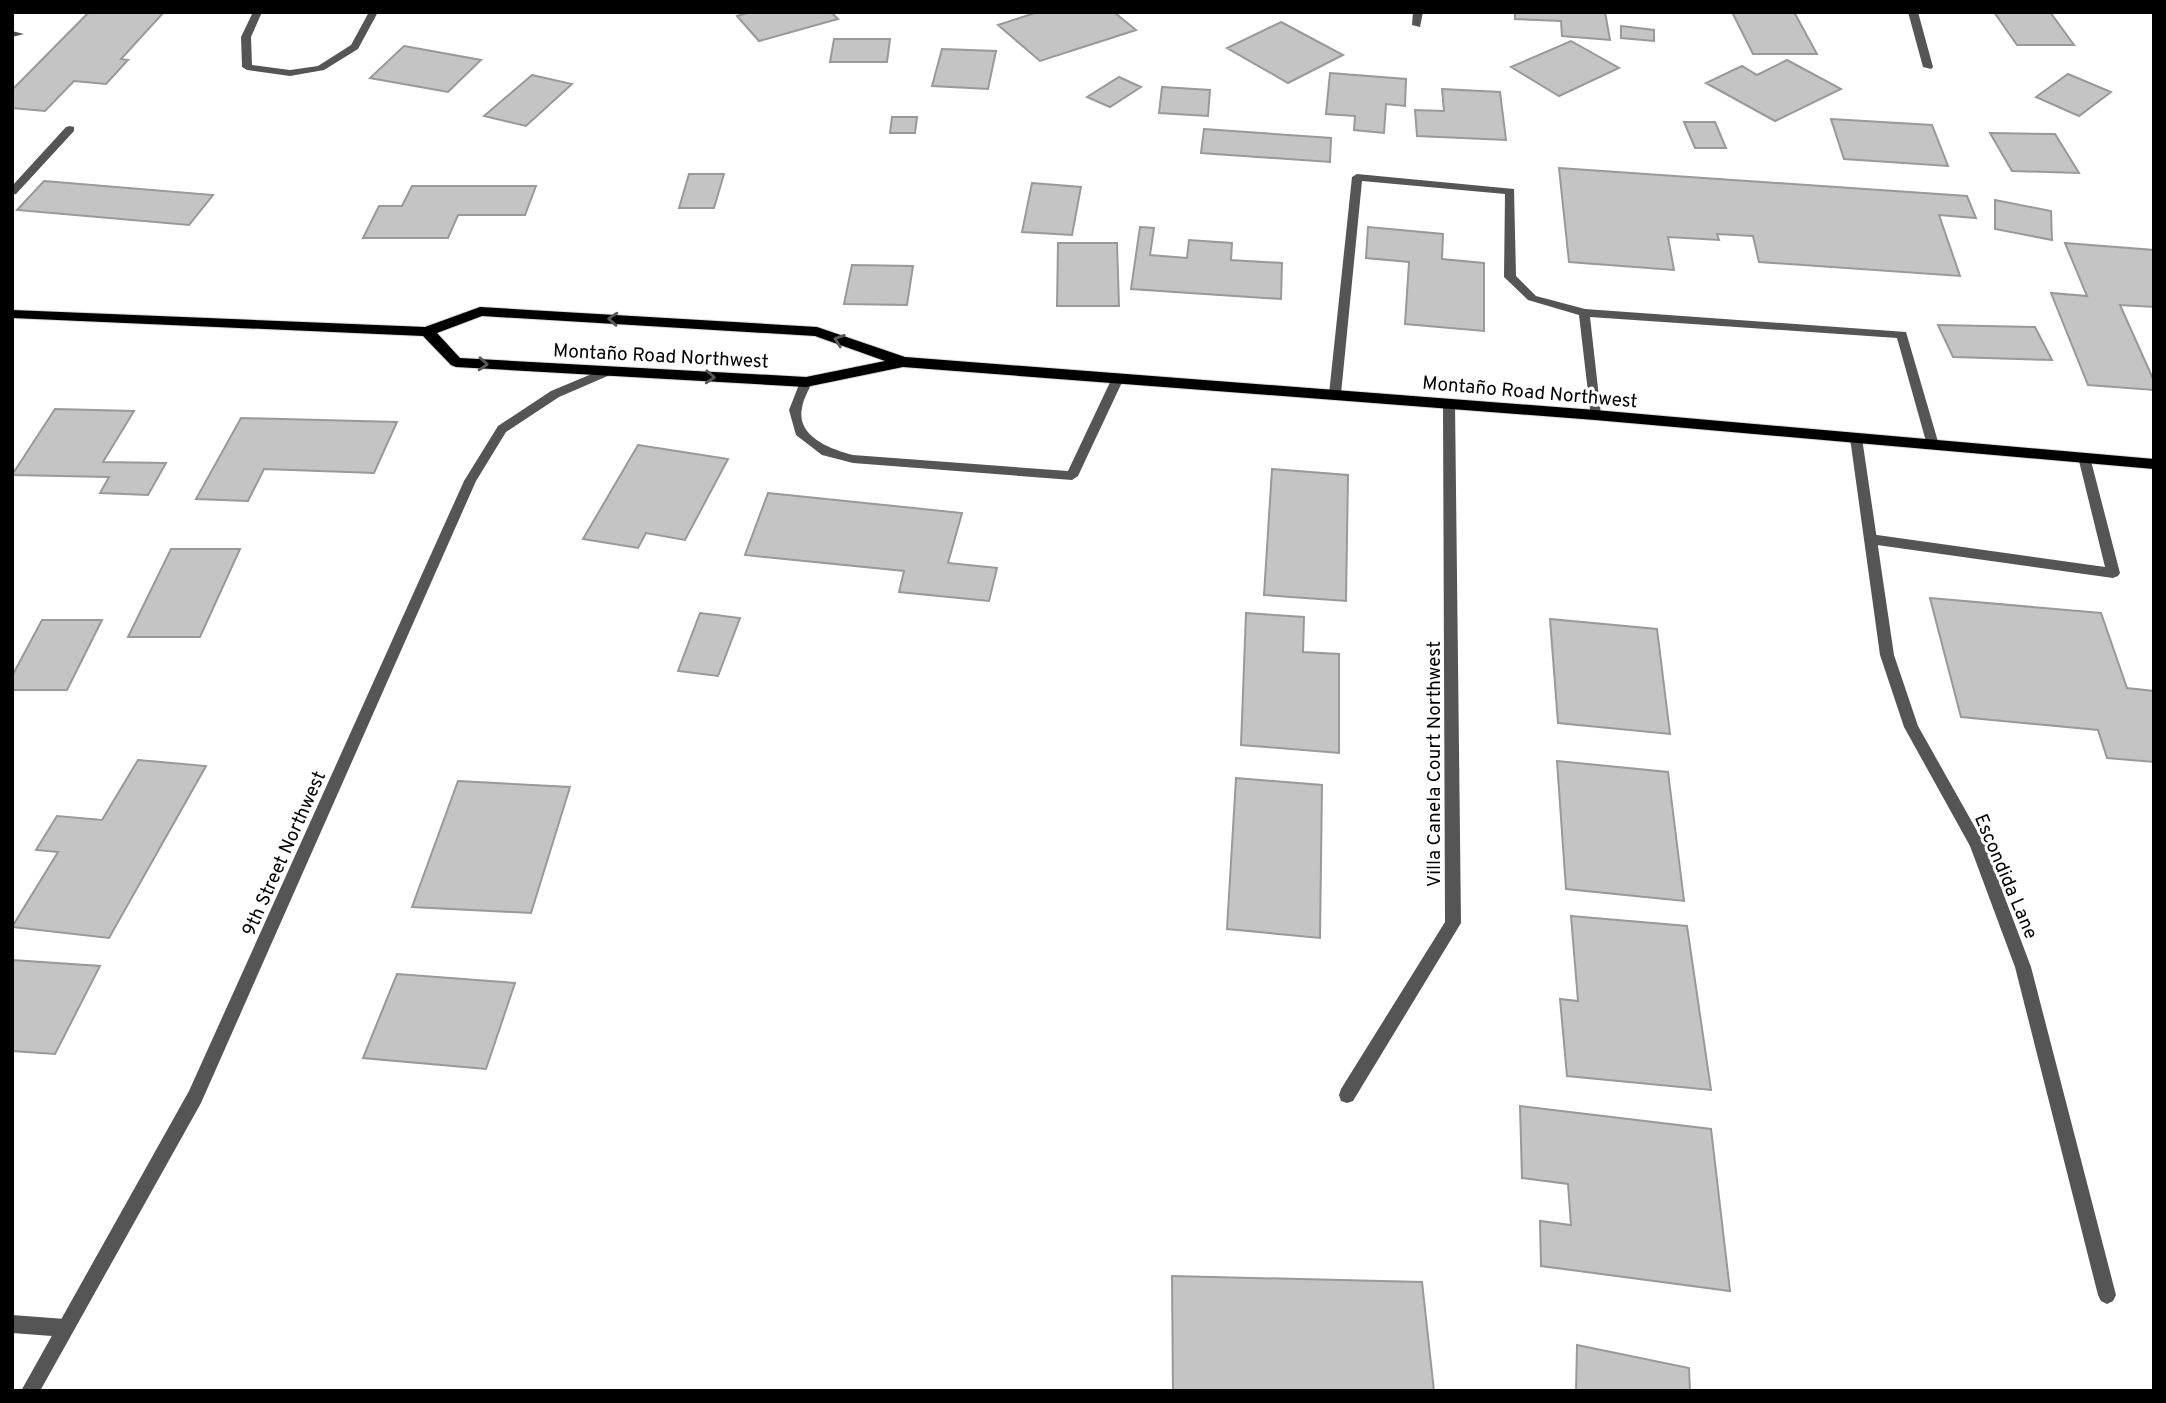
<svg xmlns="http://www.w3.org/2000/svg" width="2166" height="1403" font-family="Overpass,sans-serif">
<rect width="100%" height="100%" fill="#fff"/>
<path fill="#c4c4c4" stroke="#999" stroke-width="2" d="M89,12H164L121,59L128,60L106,84L74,81L45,111L12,108V90Z
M751,12H831L838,19L759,41L737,16Z
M1038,12H1114L1136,30L1040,61L998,25Z
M1515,12H1605L1610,40L1562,36L1561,21L1515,19Z
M1732,12H1794L1817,54H1753Z
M1994,12H2050L2074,45H2017Z
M1281,22L1343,55L1288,83L1227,48Z
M1621,26L1654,30V41L1621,38Z
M834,39H890L887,62H830Z
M1571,41L1619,68L1559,96L1511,67Z
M404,46L481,60L448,92L370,78Z
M942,49L996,51L988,89L932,86Z
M1787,60L1841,89L1775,121L1706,83L1742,66L1757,75Z
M1330,73L1406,79L1405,106L1386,104L1384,133L1354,130L1355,116L1326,114Z
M2068,74L2111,92L2079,116L2036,97Z
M532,75L572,84L526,126L484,116Z
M1119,77L1141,87L1110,107L1087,97Z
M1162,87L1210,90L1208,116L1159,113Z
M1442,89L1500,92L1506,140L1417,136L1415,110L1444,111Z
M892,117H917L915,133H890Z
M1831,119L1932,125L1948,166L1844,159Z
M1684,122H1715L1726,148H1695Z
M1204,129L1331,138L1330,162L1201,153Z
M1990,133L2055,134L2079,173L2012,171Z
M1559,168L1967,196L1976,218L1939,215L1960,276L1759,262L1753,236L1717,234L1719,240L1668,237L1674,270L1569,262Z
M689,174H724L714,208H679Z
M44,181L213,195L189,225L17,210Z
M1032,183L1081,187L1072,235L1022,232Z
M412,186H536L525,215H458L448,238H363L379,206H402Z
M1995,200L2051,211L2052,240L1995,229Z
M1140,227L1154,228L1150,255L1187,258L1189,240L1232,243L1231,260L1282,263L1281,299L1131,289Z
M1368,227L1443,234L1442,259L1484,263V331L1405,324L1409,262L1366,258Z
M1058,243H1117L1119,306H1057Z
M2065,243L2154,250V307L2120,305L2154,381V390L2088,385L2051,293L2087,296Z
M852,265L913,266L907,305L844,304Z
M1938,325L2035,327L2052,360L1953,357Z
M55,409L134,411L103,462L166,463L148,495L100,493L109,477L12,475Z
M241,418L397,422L374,473L264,469L248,501L196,499Z
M638,445L728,459L685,540L646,533L638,548L583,539Z
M1272,469L1348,475L1346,601L1264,595Z
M768,493L962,513L948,563L997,568L989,601L899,592L904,571L745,555Z
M171,549H240L200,637H128Z
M1930,598L2101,613L2127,688L2154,691V762L2107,758L2098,730L1961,717Z
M700,613L740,618L718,676L678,671Z
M1246,613L1304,617L1303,652L1339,654V753L1241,745Z
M1550,619L1657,629L1670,734L1558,723Z
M42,620H102L67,690H12V676Z
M138,760L206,766L109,938L12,927L58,852L36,850L57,816L102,820Z
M1557,761L1668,772L1684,901L1566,889Z
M1236,778L1322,785L1320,938L1227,929Z
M458,781L570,787L531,913L412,907Z
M1571,916L1687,926L1711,1090L1567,1076L1560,999L1578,1001Z
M12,960L100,966L55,1054L12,1051Z
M397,974L515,983L486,1069L363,1058Z
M1520,1106L1711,1129L1730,1291L1541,1266L1540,1221L1571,1225L1568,1184L1522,1178Z
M1172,1276L1422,1282L1434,1391H1173Z
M1577,1345L1689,1368L1690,1391H1576Z"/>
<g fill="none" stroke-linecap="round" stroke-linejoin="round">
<defs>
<path id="primary" d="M480,307L817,327L905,357L1595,410L2154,459V469L1595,420L903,367L806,387L456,367L451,365L423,336L12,318V310L425,327ZM482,316L815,336L885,361L806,377L460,358L437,333Z"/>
</defs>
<use href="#primary" stroke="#dbdbdb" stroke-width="2"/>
<path fill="#555" fill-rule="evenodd" d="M70,126L74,127V131L16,194L12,195V186L66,127Z
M1357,174L1514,189L1516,276L1536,296L1585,309L1906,332L1939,445L1933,449L1927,445L1897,338L1590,317L1601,415L1595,419L1591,418L1579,315L1528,300L1504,277L1505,194L1362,181L1341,394L1339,397H1331L1329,394L1352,177Z
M1118,374L1124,378L1078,476L1072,480L853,463L822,455L796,435L789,410L800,382L806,378L812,382C809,390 803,399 802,408C796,437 831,449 853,455L1068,471L1112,378Z
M2084,453L2090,457L2120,573L2118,576L2113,578L1870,544L1864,539L1870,534L2105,567L2078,457Z
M12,1315L65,1319L71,1322L74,1328L71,1334L65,1337L12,1333Z"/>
<path fill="#555" fill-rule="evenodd" d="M253,12H262L251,37L252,65L290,70L318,66L351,45L369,12H378L358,49L324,70L290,76L247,70L242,67L241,37Z
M1413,12H1423L1420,27L1412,25Z
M1908,12H1918L1933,67L1931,69L1923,67Z
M12,31L24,34L12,37Z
M606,368L610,369V375L559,397L506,432L476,481L201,1103L40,1391H21L189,1091L464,481L498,426L551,391Z
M1449,399L1455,403L1461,923L1353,1101L1347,1103L1341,1101L1339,1095L1341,1089L1445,922L1443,403Z
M1856,434L1862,438L1894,655L1918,726L1985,845L2031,967L2116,1295L2113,1301L2107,1304L2101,1301L2098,1295L2015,967L1970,846L1904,727L1880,655L1850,438Z"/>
<use href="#primary" fill="#000" fill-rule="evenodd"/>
</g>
<defs><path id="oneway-chevron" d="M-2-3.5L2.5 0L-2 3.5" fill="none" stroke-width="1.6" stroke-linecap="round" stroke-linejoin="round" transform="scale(1.75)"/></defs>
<g stroke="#595959">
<use href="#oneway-chevron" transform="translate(613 319) rotate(-176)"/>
<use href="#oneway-chevron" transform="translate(839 340) rotate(-161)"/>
<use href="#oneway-chevron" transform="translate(483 364) rotate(4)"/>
<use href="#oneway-chevron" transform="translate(710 377) rotate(3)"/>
</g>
<g text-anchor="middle" stroke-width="6" stroke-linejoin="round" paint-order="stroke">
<g font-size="19" fill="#000" stroke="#fff">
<text transform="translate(661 355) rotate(3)" y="7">Montaño Road Northwest</text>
<text transform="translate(1530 391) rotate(5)" y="7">Montaño Road Northwest</text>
<text transform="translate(1433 764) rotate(-90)" y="7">Villa Canela Court Northwest</text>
<text transform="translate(283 853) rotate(-66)" y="7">9th Street Northwest</text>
<text transform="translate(2007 876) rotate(67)" y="7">Escondida Lane</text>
</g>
</g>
<rect width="2166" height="1403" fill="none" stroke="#000000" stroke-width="28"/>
</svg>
